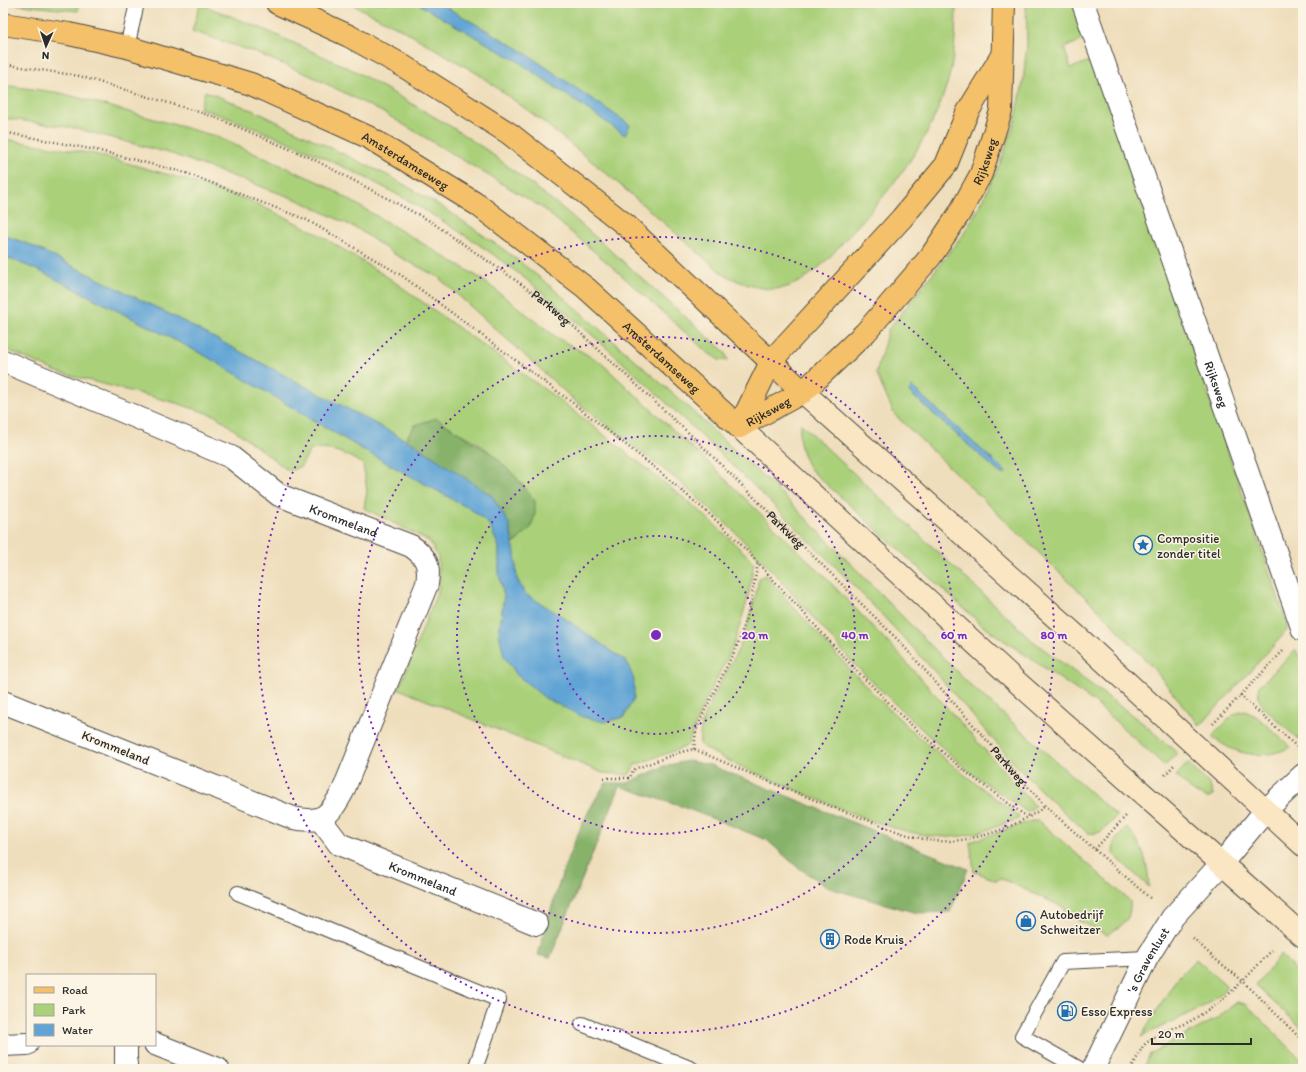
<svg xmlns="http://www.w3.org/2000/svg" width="1306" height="1072" font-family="Itim,sans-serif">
<rect width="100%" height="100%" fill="#fcf5e5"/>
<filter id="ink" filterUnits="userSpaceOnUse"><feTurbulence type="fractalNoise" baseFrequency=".025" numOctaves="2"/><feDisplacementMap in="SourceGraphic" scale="8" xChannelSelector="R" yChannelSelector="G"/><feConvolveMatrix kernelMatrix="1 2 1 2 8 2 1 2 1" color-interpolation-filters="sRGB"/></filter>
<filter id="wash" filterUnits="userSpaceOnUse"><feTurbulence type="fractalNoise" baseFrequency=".012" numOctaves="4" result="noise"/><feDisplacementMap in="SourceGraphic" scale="16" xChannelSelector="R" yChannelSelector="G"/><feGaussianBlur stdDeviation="0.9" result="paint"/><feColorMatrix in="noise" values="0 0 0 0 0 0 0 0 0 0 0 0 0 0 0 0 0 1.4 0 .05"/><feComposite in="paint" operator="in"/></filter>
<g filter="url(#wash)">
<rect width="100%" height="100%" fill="#efdebc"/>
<path fill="#aad07a" stroke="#6a7e52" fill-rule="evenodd" d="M3,3H78V11Z
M349,3H417L519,62L625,135L630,125L519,49L439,3H956C956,31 955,61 946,87C928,145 891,189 851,233C833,253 816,276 790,286C768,294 742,284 723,274L612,178L541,120L478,74L401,29Z
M1026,3H1074L1087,38L1064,48L1071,68L1093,60L1287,623V630L1284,634L1200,726L1153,668L1108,619L894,414L876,373L888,330L963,235L984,198L1001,161L1016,118L1023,83L1027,43ZM912,387L1006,472L1003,475L1000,473L909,392Z
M200,4L263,29L355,71L450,126L488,151L566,211L725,352L728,361L719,360L707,352L609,264L541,207L386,114L309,75L254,52L192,31Z
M3,85L61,93L215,136L323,184L480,278L556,337L600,362L712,466L825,577L898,653L1035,806L1027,812L970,772L919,727L854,664L775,574L732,529L680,482L573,399L438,277L394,254L358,229L298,200L172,154L75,128L3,118Z
M205,91L259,113L391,177L444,208L503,249L547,283L679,399L781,493L965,680L1117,816C1108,825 1102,836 1088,833C1069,817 1050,800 1032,782C986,734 946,682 900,634C823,552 742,473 660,397C606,347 551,296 491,253C402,190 303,144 200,108Z
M3,139L95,154L173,176L251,201L315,232L389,278L565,404L700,511L754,562L748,598L733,647L703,705L688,744L685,747L635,765L629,775L603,773L399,689L439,588L438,557L429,541L364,508L367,491L363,464C344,453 332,447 310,450L301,466L289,471L216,416L176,403L57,372L3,348V256L40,271L204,355L367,452L472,510L489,524L499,547V574L504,596L499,634L604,722L624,717L634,698L627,662L557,613L525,594L517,579L513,544L517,542L535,501C518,480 489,445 463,435C448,429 430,428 415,425L405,440L171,315L28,244L3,235Z
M801,424L1033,641L1145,725L1177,753L1165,766L1094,702L983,626L812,471C803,459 796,439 801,424Z
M765,575C811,626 856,679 907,726C942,759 981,787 1019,816L1018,819C995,827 972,837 948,837C900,837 838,807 794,789C764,776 731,764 703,747L700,743C697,715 730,670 741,643C749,622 755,600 759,578Z
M1296,650L1303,666V733L1298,739L1262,706L1258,697L1260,685Z
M1245,711L1256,716L1291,747C1265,760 1234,756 1212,736L1234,714Z
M1188,763L1210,785L1213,795L1207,798L1194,792L1176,776Z
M1031,821H1038L1046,827L1130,901C1131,922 1123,924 1107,935L1064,913L1065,908L1000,878L997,881L974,871L970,842Z
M1127,827C1143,845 1148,863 1149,887L1113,854L1114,842Z
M1281,954L1303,980V1029L1256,986Z
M1196,959L1226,985L1225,990L1208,1004L1141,1037L1177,978Z
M1237,1002L1246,1004L1303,1061V1069H1143L1150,1054L1216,1019Z"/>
<path fill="#87b26a" stroke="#596e4a" d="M436,418L492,454L517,478L535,501V514L531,528L513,544L509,524L492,496L405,440L415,425Z
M688,761L710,765L968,869L950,912L917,913L829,888L796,866L767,840L691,810L620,786L550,958L538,955C553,901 573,829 606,783H628L664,766Z"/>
<path fill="#61a4d5" stroke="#466880" d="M417,3H439L444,6L519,49L630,125L625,135L519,62Z
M3,235L28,244L171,315L335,402L417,446L492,496L509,524L515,553L517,579L525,594L557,613L627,662L634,680V698L624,717L604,722L583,717L545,698L517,675L504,656L499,634L504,596L499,574V547L489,524L472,510L367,452L204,355L40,271L3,256Z
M912,387L1006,472L1005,474L1000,473L909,392Z"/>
</g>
<g filter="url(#ink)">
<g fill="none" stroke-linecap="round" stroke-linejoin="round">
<defs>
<path id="service" d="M127,47L137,3
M238,893L499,1000L475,1069
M582,1024L692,1069
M1080,1069L1022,1036L1063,962L1147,958"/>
<g id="minor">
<path id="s2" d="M1083,3L1303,630"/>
<path id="s3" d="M3,361L231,457L279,495L411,546C427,557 430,565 427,584L343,791C329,817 322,824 293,818L3,702"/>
<path id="s4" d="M320,819L339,844L537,924"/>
<path d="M155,1044L218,1069"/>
<path d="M3,1045L27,1044"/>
<path d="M126,1045V1069"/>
<path id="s5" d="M1093,1069L1147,958L1172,918L1221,864L1266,810L1303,775"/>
</g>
<path id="secondary" d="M803,392L1081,640L1303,845
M739,427L1017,682L1303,936"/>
<g id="primary">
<path d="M277,3L349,36L400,64L510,134L627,226L803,392"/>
<path id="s6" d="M3,24L69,34L127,47L251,84L368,137L478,205L586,288L739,427"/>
<path id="s7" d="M739,427L803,392L866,332L931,256L959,214L981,174L1001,111L1004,3"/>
<path d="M739,427L772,360L902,218L946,165L967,113L1001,57"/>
</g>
</defs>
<use href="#service" stroke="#484641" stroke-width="16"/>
<use href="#minor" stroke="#484641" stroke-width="24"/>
<use href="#secondary" stroke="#484641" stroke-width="24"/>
<use href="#primary" stroke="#484641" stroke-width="24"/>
<g stroke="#484641" stroke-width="2.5" stroke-dasharray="1 3" stroke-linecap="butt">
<path id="s1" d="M3,64L79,76L212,116L313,159L430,221L547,302L694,438L899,641L1045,806L1151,899"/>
<path d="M3,132L96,150L186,173L307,220L401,275L569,400L654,467L708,513L735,538L855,669L909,723L963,770L1023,814L1031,817"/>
<path d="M1240,695L1297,747"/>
<path d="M1213,724L1283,651"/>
<path d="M694,749L696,731L704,712L738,644L750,605L758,563"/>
<path d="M1165,775L1174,765"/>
<path d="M604,778H630L633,770L637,768L681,752L694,749C750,774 807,798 865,819C888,828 913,839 938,841C972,843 1018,827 1045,806"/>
<path d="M1095,849L1126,816"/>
<path d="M1193,938L1214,958L1243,981L1303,1041"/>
<path d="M1131,1069L1143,1046L1151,1039L1162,1032L1189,1022L1218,1004L1243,981L1274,948"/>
</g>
<use href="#service" stroke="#fff" stroke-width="14"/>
<use href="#minor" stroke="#fff" stroke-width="22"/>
<use href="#secondary" stroke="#fbe6c3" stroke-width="22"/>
<use href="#primary" stroke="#f4c16a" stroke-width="22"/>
</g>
</g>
<g fill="none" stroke="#7b2cbf" stroke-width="2" stroke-dasharray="2 4">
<circle cx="656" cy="635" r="99"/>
<circle cx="656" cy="635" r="199"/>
<circle cx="656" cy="635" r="298"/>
<circle cx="656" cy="635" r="398"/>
</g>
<defs>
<symbol id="sight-ring" viewBox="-11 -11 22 22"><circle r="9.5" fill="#fcf5e5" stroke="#1f6fb2" stroke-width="1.5"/><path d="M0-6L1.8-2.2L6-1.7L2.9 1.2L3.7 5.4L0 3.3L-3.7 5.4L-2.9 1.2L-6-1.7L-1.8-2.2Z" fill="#1f6fb2"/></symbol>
<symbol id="shop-ring" viewBox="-11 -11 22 22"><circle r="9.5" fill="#fcf5e5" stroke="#1f6fb2" stroke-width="1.5"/><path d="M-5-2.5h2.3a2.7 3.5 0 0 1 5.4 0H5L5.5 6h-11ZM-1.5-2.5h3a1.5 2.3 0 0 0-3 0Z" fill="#1f6fb2"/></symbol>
<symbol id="building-ring" viewBox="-11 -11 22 22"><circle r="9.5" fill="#fcf5e5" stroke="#1f6fb2" stroke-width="1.5"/><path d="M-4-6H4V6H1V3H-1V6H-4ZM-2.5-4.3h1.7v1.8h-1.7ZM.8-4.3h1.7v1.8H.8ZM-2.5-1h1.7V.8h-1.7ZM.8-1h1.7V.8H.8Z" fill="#1f6fb2"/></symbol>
<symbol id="fuel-ring" viewBox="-11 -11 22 22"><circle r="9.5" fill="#fcf5e5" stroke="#1f6fb2" stroke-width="1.5"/><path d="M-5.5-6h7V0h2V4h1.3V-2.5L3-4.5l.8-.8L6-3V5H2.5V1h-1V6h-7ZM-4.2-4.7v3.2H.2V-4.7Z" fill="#1f6fb2"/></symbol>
</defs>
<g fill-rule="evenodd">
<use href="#sight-ring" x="1132" y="534" width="22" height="22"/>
<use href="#shop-ring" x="1015" y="910" width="22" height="22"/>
<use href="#building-ring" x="819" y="928" width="22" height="22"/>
<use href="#fuel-ring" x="1056" y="1000" width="22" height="22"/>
</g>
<g text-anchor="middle" stroke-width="3" stroke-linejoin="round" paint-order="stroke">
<g font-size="13" fill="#2b2b2b" stroke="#fcf5e5">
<text dy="5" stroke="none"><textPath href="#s6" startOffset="428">Amsterdamseweg</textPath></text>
<text dy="5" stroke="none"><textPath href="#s7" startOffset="369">Rijksweg</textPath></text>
<text dy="5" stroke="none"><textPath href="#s1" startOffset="607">Parkweg</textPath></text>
<text dy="5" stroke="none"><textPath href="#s6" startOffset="752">Amsterdamseweg</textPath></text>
<text dy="5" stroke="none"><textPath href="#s2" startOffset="404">Rijksweg</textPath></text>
<text dy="5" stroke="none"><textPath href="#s7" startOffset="33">Rijksweg</textPath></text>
<text dy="5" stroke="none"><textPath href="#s3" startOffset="378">Krommeland</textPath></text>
<text dy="5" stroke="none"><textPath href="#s1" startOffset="930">Parkweg</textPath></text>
<text transform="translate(116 747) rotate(22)" y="5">Krommeland</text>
<text dy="5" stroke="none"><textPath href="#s1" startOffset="1255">Parkweg</textPath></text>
<text dy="5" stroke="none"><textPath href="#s4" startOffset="122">Krommeland</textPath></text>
<text dy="5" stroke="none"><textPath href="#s5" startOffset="122">'s Gravenlust</textPath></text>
</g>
<g font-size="13" fill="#2b2b2b" stroke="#fcf5e5" text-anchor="start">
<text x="1157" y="543">Compositie<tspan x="1157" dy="15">zonder titel</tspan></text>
<text x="1040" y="919">Autobedrijf<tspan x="1040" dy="15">Schweitzer</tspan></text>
<text x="844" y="944">Rode Kruis</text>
<text x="1081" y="1016">Esso Express</text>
</g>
</g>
<circle cx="656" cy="635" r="6" fill="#7b2cbf" stroke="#fcf5e5" stroke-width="2"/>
<g font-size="12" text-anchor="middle" font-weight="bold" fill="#7b2cbf" stroke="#fcf5e5" stroke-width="3" stroke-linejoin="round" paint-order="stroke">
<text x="755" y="639">20 m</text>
<text x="855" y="639">40 m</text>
<text x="954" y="639">60 m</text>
<text x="1054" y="639">80 m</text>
</g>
<rect width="1306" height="1072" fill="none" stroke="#fcf5e5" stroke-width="16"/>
<rect x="26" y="974" width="130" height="72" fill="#fcf5e5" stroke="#a8a49b"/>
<rect x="34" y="987" width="20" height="6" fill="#f4c16a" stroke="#a8a49b"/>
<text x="62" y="994" font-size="12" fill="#2b2b2b">Road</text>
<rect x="34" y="1004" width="20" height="12" fill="#aad07a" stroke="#a8a49b"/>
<text x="62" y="1014" font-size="12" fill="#2b2b2b">Park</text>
<rect x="34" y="1024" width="20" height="12" fill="#61a4d5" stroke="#a8a49b"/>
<text x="62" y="1034" font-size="12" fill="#2b2b2b">Water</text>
<g transform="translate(46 46) rotate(183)" stroke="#fcf5e5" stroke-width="3" paint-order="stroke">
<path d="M0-3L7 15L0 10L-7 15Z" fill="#2b2b2b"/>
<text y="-6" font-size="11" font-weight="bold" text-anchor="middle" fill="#2b2b2b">N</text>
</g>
<path d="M1152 1038v6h99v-6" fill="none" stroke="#2b2b2b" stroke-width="2"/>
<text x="1158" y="1038" font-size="12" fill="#2b2b2b" stroke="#fcf5e5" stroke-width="3" paint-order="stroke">20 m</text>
</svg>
